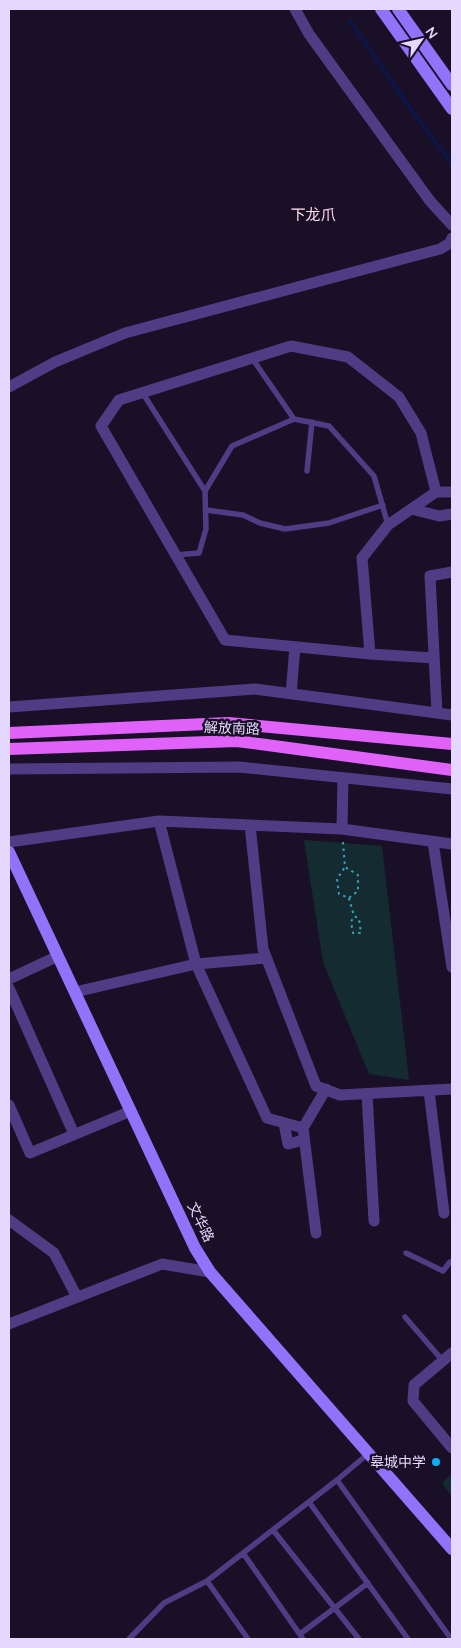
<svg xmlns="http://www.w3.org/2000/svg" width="461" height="1648" font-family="Quicksand,'Noto Sans SC',sans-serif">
<rect width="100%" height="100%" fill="#191027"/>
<path fill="#142c31" d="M304,840L382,846L409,1080L369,1074L323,962Z
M452,1474V1497L442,1483Z"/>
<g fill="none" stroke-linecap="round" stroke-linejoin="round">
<path stroke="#0c1545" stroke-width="4" d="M350,21L410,108L452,164"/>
<path stroke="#33a4b7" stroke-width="2" stroke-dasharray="2.5 4" stroke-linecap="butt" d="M343,842L345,867L358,875V891L349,898L339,894L337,879L345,867
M349,898L354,916L359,919L361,933H353L351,922L354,916"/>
<path stroke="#4e3d85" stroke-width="5.5" d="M252,358L294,419
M142,392L205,491
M307,471L312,422
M206,510L243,515L260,523L285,529L329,523L383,505
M175,555L199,553L206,529L205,491L232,446L294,419L329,426L374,476L388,525
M406,1253L443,1271L450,1262L452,1263
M405,1317L443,1361
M337,1480L449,1636
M309,1502L408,1639
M273,1530L359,1639
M243,1553L303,1639
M207,1581L248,1639
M300,1634L368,1583
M129,1639L164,1603L207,1581L337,1480L369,1453"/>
<path stroke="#4e3d85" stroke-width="11" d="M295,9L309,34L430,201L452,225
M9,387L55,362L125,333L440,249L450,243L452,238
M411,509L439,516L452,514
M370,654L225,640L101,426L119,400L291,346L348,357L399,397L421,433L436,492
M434,658L370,654L362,558L388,525L436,492H452
M291,694L295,647
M9,707L255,689L452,715
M437,713L430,576L452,572
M9,769L239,767L452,789
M159,821L196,964L267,1118L303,1128L316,1233
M250,825L263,949L316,1086L340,1095L452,1089
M342,829L343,778
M9,842L159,821L342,829L452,844
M433,842L452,967
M9,979L58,956
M9,988L74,1134
M75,992L196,964L266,958
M429,1091L444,1213
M367,1094L374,1221
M9,1105L30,1153L131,1111
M284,1123L288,1144L304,1140
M303,1128L326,1089
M9,1220L54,1253L77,1297
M9,1324L162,1264L210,1272
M452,1353L414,1385L413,1401L452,1448"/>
<path stroke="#9072fb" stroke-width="12" d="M381,9L452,109
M398,9L452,85
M9,852L195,1248L210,1272L452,1549"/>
<path stroke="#e062fb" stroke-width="12" d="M9,733L228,723L452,744
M9,749L237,741L452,770"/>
</g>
<circle fill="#09b1f8" stroke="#191027" stroke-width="2" cx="436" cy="1462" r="5"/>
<g text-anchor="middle" stroke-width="5" stroke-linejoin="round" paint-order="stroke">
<g font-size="14" fill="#e4d8fe" stroke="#191027">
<text transform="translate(232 728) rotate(2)" y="5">解放南路</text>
<text transform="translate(201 1222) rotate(64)" y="5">文华路</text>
</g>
<g font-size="14" fill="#e4d8fe" stroke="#191027" text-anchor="end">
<text x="426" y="1467">皋城中学</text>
</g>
<g font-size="15" fill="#fedaea" stroke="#191027">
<text x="313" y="220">下龙爪</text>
</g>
</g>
<rect width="461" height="1648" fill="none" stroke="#e4d8fe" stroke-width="20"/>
<g transform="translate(421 40) rotate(56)" stroke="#191027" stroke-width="4" paint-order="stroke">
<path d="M0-4L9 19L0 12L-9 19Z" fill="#e4d8fe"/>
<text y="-8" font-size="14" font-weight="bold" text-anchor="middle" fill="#e4d8fe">N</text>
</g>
</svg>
